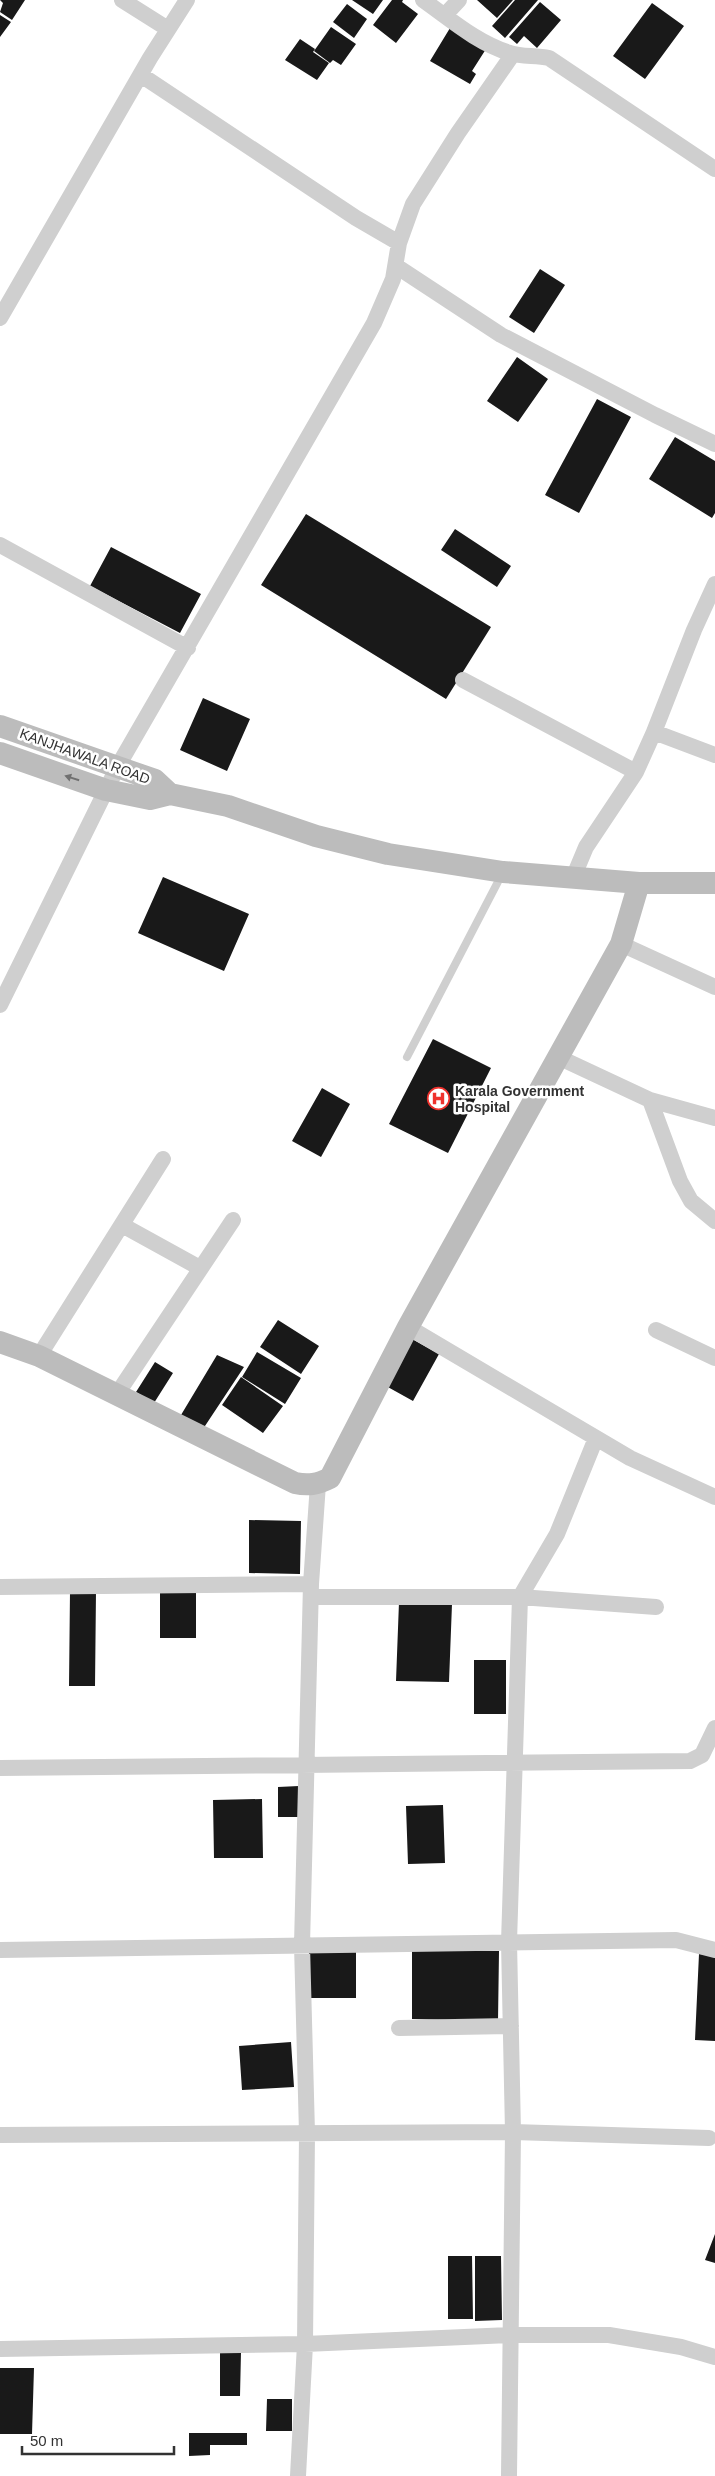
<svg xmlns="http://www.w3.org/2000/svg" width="715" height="2476" font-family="Arial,sans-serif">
<rect width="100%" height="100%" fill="#fff"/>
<path fill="#191919" d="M0,0H25L12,20L0,12L3,3Z
M352,0H383L373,14Z
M392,0H403L402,2L418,14L396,43L373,25Z
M477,0H513L497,18Z
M515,0H538L505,38L492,26Z
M540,2L561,20L537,48L524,36L517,44L509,37Z
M652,3L684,26L645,79L613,56Z
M347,4L367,19L354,38L333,22Z
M0,15L11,22L0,37Z
M331,27L356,44L341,65L333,60L330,63L314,51Z
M450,28L486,49L472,71L476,74L470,84L430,61Z
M300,39L315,49L313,52L329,63L317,80L285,60Z
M540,269L565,285L534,333L509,317Z
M517,357L548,379L518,422L487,401Z
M597,399L631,417L579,513L545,495Z
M675,437L715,461V513L712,518L649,479Z
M306,514L491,627L446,699L261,585Z
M455,529L511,566L497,587L441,550Z
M111,547L201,594L180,633L90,586Z
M203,698L250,719L227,771L180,750Z
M163,877L249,914L224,971L138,933Z
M433,1039L491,1068L448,1153L389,1124Z
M322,1088L350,1104L321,1157L292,1141Z
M278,1320L319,1346L301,1374L260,1347Z
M412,1339L439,1354L413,1401L386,1386Z
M257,1352L301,1378L285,1404L242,1377Z
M217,1355L244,1367L203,1429L181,1415Z
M155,1362L173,1373L154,1403L136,1392Z
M241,1377L283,1406L263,1433L222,1405Z
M249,1520L301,1521L300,1574L249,1573Z
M160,1590H196V1638H160Z
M70,1591H96L95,1686H69Z
M399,1602L452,1604L449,1682L396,1681Z
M474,1660H506V1714H474Z
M299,1786L300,1817H278V1787Z
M262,1799L263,1858H214L213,1800Z
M443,1805L445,1863L408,1864L406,1806Z
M412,1950L499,1951L498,2021L412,2019Z
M309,1952H356V1998H308Z
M699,1954L715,1955V2041L695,2040Z
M291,2042L294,2087L242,2090L239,2046Z
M715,2234V2263L705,2260Z
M448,2256H472L473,2319H448Z
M475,2256H501L502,2320L475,2321Z
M220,2352H241L240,2396H220Z
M0,2368H34L32,2434H0Z
M267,2399H292V2431H266Z
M189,2433H247V2445H210V2455L189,2456Z"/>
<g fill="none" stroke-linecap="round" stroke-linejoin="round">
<path stroke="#cfcfcf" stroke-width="8" d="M407,1057L502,874"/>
<path stroke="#cfcfcf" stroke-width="16" d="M122,0L168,29
M423,0C450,19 477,43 510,53C522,57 536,55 549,58L715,169
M445,15L459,0
M141,75L356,218L399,243
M396,266L501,335L655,415L715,444
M0,318L150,58L187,0
M0,545L188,648
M715,584L694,630L654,732L715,755
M463,680L636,772L654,732
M573,878L586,847L636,772
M621,944L715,987
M0,1005L118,766L374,323L393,279L399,243L413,204L458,133L513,54
M558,1057L650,1100L715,1118
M650,1100L680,1181L691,1201L715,1221
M122,1225L200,1268
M408,1327L630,1458L715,1497
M656,1330L715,1358
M39,1356L163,1159
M117,1394L233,1220
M0,1587L311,1584
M311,1597H520L656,1607
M0,1768L690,1761L702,1755L715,1728
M0,1950L676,1940L715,1950
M399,2028L511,2026
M0,2135L513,2132L709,2138
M0,2349L305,2344L510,2335H609L681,2347L715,2357
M298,2476L305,2344L307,2133L302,1945L311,1584L318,1484
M509,2476L513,2132L509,1942L520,1597L557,1534L596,1438"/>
<path stroke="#bcbcbc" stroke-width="22" d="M0,726L155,780L170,794
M0,753L106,790L150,799L170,794L228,806L316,836L388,854L503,872L639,883H715
M0,1342L39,1356L295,1483C309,1486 318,1484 330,1478L408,1327L621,944L639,883"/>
</g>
<defs><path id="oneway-solid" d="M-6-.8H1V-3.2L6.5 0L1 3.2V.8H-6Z" transform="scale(1.25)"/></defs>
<use fill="#707070" href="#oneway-solid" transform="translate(72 778) rotate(-162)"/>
<defs>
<symbol id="hospital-ring" viewBox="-11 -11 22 22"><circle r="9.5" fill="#fff" stroke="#ef322d" stroke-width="1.5"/><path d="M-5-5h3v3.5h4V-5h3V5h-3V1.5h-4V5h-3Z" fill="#ef322d"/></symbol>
</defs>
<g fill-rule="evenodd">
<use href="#hospital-ring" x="426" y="1086" width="25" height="25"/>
</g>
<g text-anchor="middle" stroke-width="5" stroke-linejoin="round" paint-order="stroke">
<g font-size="14" fill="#323232" stroke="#fff">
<text transform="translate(85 756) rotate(20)" y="5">KANJHAWALA ROAD</text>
</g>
<g font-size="14" font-weight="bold" fill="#323232" stroke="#fff" text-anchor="start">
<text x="455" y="1096">Karala Government<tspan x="455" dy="16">Hospital</tspan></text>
</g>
</g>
<path d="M22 2446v8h152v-8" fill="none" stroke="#323232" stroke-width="2.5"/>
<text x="30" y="2446" font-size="15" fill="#323232" stroke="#ffffff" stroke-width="4" paint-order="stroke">50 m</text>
</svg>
